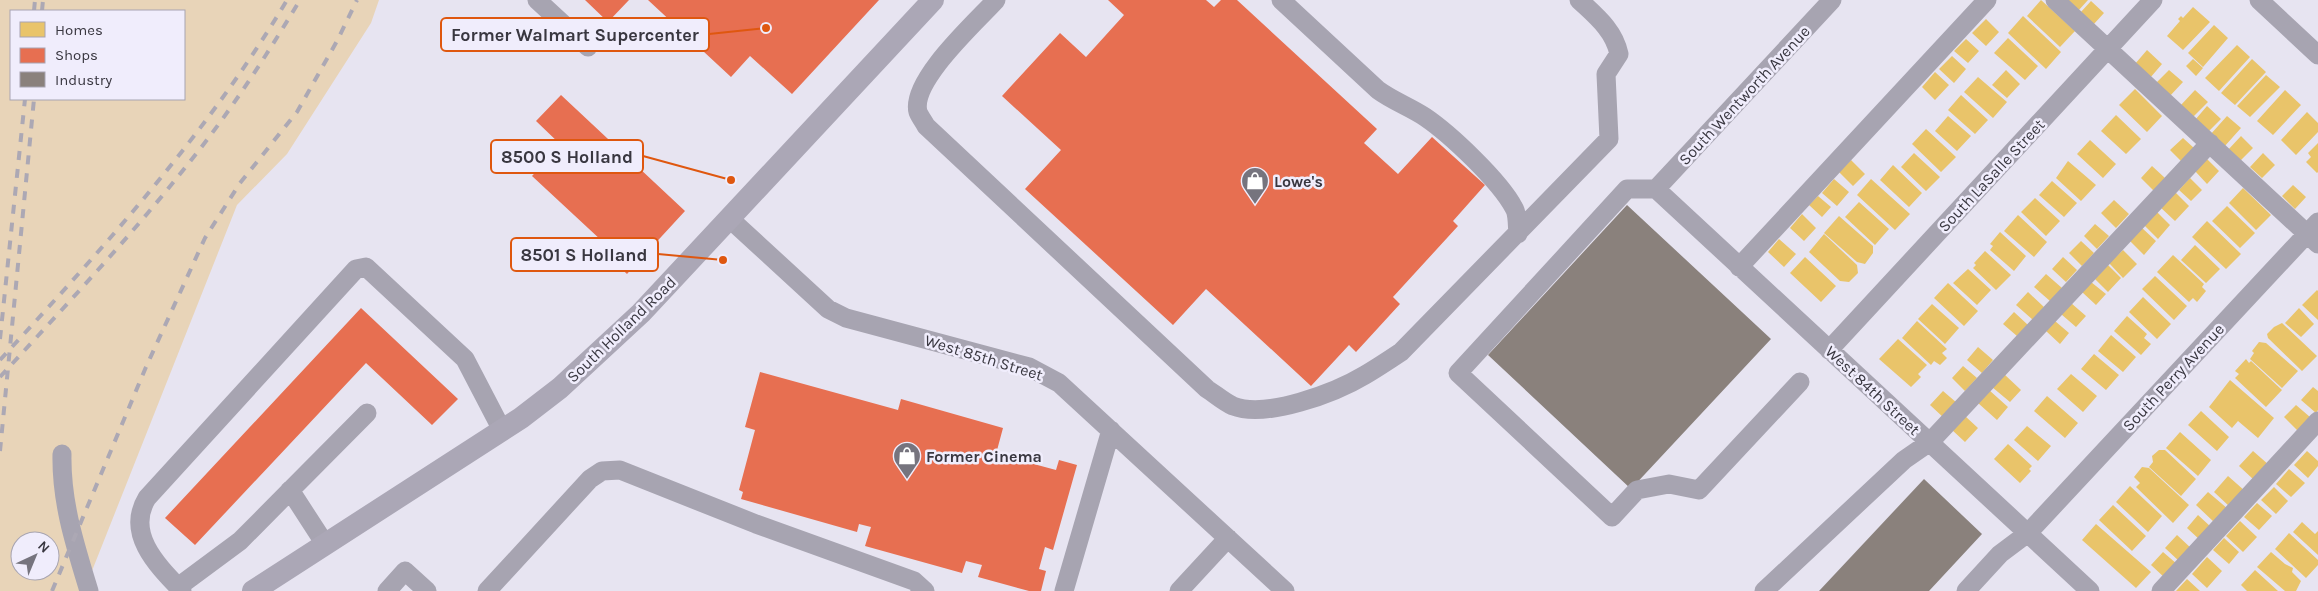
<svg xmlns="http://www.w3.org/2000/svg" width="2318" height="591" font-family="Karla,sans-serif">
<rect width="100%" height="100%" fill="#e7e4f1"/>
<path fill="#e8d4b8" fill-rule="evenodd" d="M0,0H379L371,23L287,154L237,205L84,591H0ZM11,11H184V99H11ZM20,541H50V571H20Z"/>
<path fill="#e9c46a" d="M2041,0L2075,31L2060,47L2027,16Z
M2066,0H2088L2078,11Z
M2091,1L2104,13L2093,25L2080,13Z
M2193,7L2210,22L2183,50L2167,36L2180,21L2178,19L2181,16L2183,18Z
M2023,16L2061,52L2046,69L2008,33Z
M1986,19L1999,32L1986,46L1972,33Z
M2214,25L2228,38L2203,67L2188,53Z
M2008,38L2038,66L2025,80L1994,53Z
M1966,39L1979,51L1968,63L1954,51Z
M2237,45L2250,57L2219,91L2205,78Z
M2147,50L2162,64L2150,78L2135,64Z
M1952,56L1966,69L1954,83L1939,69Z
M2193,59L2203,68L2196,76L2186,66Z
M2252,59L2266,72L2235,105L2221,93Z
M2006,70L2020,84L2007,98L1992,85Z
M2169,70L2183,82L2169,97L2155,84Z
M1935,72L1949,85L1935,100L1922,87Z
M2266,75L2280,87L2250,117L2237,106Z
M1978,77L2007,102L1993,118L1964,92Z
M2135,89L2162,116L2147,132L2119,105Z
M2195,90L2208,102L2192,118L2180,106Z
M2285,90L2301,105L2273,135L2257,121Z
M1961,95L1988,120L1975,134L1948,110Z
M2207,106L2221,119L2208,132L2195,120Z
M2307,112L2318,123V132L2296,155L2281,140Z
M2116,115L2141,139L2126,154L2101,131Z
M1948,116L1971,136L1957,151L1935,131Z
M2227,116L2241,128L2224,147L2210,135Z
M1926,129L1956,157L1941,172L1912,144Z
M2241,136L2253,148L2239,162L2227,151Z
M2183,138L2195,149L2182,162L2170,150Z
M2090,140L2116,164L2103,178L2077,154Z
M2318,143V172L2317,173L2306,162L2311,157L2308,153Z
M1914,153L1940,177L1926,191L1901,167Z
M2263,153L2275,165L2262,178L2250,167Z
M2207,159L2219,171L2207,184L2195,171Z
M1851,160L1865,174L1853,186L1839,172Z
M2068,161L2096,185L2081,201L2056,178Z
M1893,165L1922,193L1909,207L1880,180Z
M2152,166L2165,178L2154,191L2141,178Z
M2190,178L2202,190L2191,201L2179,190Z
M1834,179L1849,192L1837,206L1822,193Z
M1871,179L1910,214L1895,230L1857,195Z
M2052,181L2077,203L2064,217L2039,195Z
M2293,185L2306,197L2295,209L2282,196Z
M2243,188L2271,215L2256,230L2229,203Z
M2173,190L2189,206L2175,221L2159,206Z
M1818,196L1831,207L1822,217L1809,205Z
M2035,198L2060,221L2046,236L2021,212Z
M2114,200L2129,214L2116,228L2101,213Z
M1859,202L1889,229L1875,245L1845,217Z
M2227,206L2255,233L2240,248L2212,221Z
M2157,212L2170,225L2158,239L2144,225Z
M1802,214L1816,228L1804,241L1790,228Z
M2018,215L2047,242L2034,257L2004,231Z
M1839,216L1873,246V253L1865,264L1857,262L1824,233Z
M2207,221L2241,254L2226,269L2192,237Z
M2095,224L2109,236L2097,249L2084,236Z
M2141,227L2156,241L2144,255L2129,240Z
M2000,232L2026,256L2014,271L1990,250L1993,246L1990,244Z
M1824,234L1857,265L1858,273L1849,282L1840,281L1809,252Z
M1779,239L1796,254L1784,267L1768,252Z
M2081,241L2094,253L2082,266L2069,253Z
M2195,245L2220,269L2206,283L2181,260Z
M2123,250L2137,264L2123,278L2109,263Z
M1985,251L2011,275L1996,290L1973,268L1976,265L1974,263Z
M2173,255L2204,284L2202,287L2206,291L2197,302L2193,298L2189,302L2157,272Z
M1805,257L1836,286L1821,302L1790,273Z
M2063,257L2077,270L2066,282L2052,269Z
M2108,265L2121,278L2108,292L2095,279Z
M1968,269L1991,290L1977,305L1953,283Z
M2046,274L2062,288L2050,301L2034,287Z
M2155,276L2187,306L2174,320L2142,289Z
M2091,282L2106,294L2096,305L2082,292Z
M1948,283L1978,311L1964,326L1934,298Z
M2317,290L2318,291V320L2302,305Z
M2028,292L2044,307L2033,320L2016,305Z
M2143,297L2171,324L2157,339L2129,312Z
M2071,303L2086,316L2076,327L2061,314Z
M1932,304L1959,328L1945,344L1918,319Z
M2299,308L2314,324L2301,337L2285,323Z
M2014,312L2028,325L2017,336L2003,324Z
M2127,316L2147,334L2144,338L2151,344L2141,355L2114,331Z
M1917,321L1947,349L1942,353L1947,358L1940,365L1934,361L1931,365L1902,338Z
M2055,321L2069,333L2060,344L2046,331Z
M2282,323L2317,356L2302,371L2268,338L2267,334L2274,327Z
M2111,335L2136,357L2123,372L2098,351Z
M1898,339L1927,365L1918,374L1921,377L1911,387L1879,359Z
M2259,342L2266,343L2298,371L2282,388L2250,359L2254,353L2252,351Z
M1978,347L1993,360L1982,373L1967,360Z
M2094,354L2119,375L2106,390L2081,369Z
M2246,359L2249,363L2251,361L2282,390L2266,407L2235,378L2239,374L2235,371Z
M1963,366L1977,378L1965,391L1952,378Z
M2004,374L2021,390L2010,402L1992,387Z
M2071,374L2097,396L2083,412L2057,389Z
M2230,380L2274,418L2258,438L2238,421L2232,428L2209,407Z
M2313,387L2318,391V410L2316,413L2301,400Z
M1989,390L2008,407L1997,420L1978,403Z
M1943,391L1957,403L1944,418L1930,405Z
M2047,396L2078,423L2065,438L2034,411Z
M2296,405L2310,417L2298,431L2284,417Z
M2201,411L2229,437L2217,451L2188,425Z
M1965,416L1978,428L1965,442L1951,429Z
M2027,426L2051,446L2038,461L2014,440Z
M2180,432L2211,460L2198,476L2166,448Z
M2008,444L2032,466L2029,469L2031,471L2020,483L1994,459Z
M2159,450H2165L2196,479L2181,496L2149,467L2153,462L2152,456Z
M2253,451L2269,465L2254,480L2239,466Z
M2307,451L2318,461V466L2308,478L2294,465Z
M2142,467L2149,468L2189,505L2173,523L2136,487L2140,483L2134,477Z
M2289,469L2305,483L2291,497L2276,484Z
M2228,476L2245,491L2230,507L2214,492Z
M2130,486L2162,516L2148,532L2116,502Z
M2274,487L2288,501L2276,514L2261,500Z
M2208,492L2228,509L2215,523L2196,505Z
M2257,503L2272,516L2259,530L2244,517Z
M2113,505L2146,536L2132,551L2099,520Z
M2198,515L2211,527L2200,540L2187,528Z
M2240,521L2257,537L2243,552L2226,536Z
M2302,522L2315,534L2318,531V555L2293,532Z
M2096,524L2151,572L2136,588L2082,540Z
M2289,533L2318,560V565L2306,578L2275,549Z
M2177,535L2192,549L2180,562L2165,548Z
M2224,538L2239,552L2229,564L2213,550Z
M2163,552L2177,564L2165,578L2151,565Z
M2271,552L2285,564L2293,568L2292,572L2301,581L2296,591H2285L2257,567Z
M2207,557L2222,571L2207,588L2192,574Z
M2255,570L2278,591H2247L2241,585Z
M2187,579L2200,591H2176Z"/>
<path fill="#e76f51" d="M585,0H629L608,22Z
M648,0H879L792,94L750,56L731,77Z
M1108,0H1206L1214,7L1221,0H1237L1377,129L1364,143L1398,174L1432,137L1485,185L1453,221L1458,226L1393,297L1400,304L1356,352L1349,345L1311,386L1206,289L1173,325L1025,189L1061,150L1002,96L1060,33L1086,57L1124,15Z
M561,95L685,211L627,274L597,246L602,241L532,176L561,145L536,121Z
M361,308L458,399L432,425L366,363L195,545L165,518Z
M760,372L898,410L901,399L1003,428L996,454L1056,470L1059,460L1077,465L1053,550L1045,547L1039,569L1046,571L1041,591H1029L978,577L982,565L966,561L962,573L865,546L871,527L859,524L857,532L741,499L743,492L739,490L755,430L745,427Z"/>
<path fill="#8a817c" d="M1627,205L1771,339L1631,489L1488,355Z
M1924,479L1982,534L1929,591H1819Z"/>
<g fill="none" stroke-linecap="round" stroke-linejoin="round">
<path stroke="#a7a4b1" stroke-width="19" d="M537,0L588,47
M996,0C976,22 910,81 918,112C920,117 924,122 926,126L1207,389C1215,394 1224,402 1233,406C1266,419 1335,393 1365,375C1377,368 1389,360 1401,352L1609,139L1606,74L1619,54C1614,30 1596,16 1579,0
M1281,0L1378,90C1393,101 1410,107 1425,117C1450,134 1500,181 1514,208C1518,214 1517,226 1518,234
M2055,0L2318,244
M2259,0L2318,55
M1656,189H1627L1458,373L1612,517L1637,490L1669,484L1699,490L1800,382
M1656,189L2090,591
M1656,189L1832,0
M730,219L828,309L846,318L1029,367L1059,383L1285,591
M1739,267L1987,0
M1829,350L2153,0
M62,454C61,502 75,545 89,591
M290,490L325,544
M178,587L240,541L367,413
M182,591C158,566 125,534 147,498L356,269L366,267L465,359L502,430
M387,591L405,571L427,591
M487,591L590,479L602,471L620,470L756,524L914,581L925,591
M1064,591L1111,430
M1179,591L1228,538
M1764,591L1904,460L1930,442L2210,143
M1966,591L2000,554L2028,533L2318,222
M2161,591L2318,421"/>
<path stroke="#aba7b6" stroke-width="22" d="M253,591L521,418L560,388L641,313L933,0"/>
<path stroke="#aca8b4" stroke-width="4" stroke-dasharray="9 9" stroke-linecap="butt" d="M34,11L35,0
M42,11L43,0
M0,339L25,99
M0,360C104,247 208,133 287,0
M0,377C67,304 135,232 196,154C234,106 268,53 300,0
M0,451L34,99
M52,591L146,367L205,238L240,183L297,112L337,41L357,0"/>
</g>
<defs>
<symbol id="shop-pin" viewBox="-11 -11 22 30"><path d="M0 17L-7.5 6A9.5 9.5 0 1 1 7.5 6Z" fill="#76747e" stroke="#f0edfc"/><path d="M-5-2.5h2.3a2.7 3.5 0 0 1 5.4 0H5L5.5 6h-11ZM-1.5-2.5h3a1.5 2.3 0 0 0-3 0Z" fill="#fff"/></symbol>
</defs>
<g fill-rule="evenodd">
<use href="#shop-pin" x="1239" y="165" width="32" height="43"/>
<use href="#shop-pin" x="891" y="440" width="32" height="43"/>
</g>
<g text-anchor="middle" stroke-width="5" stroke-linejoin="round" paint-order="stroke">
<g font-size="16" fill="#393740" stroke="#f0edfc">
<text transform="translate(1744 95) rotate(-47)" y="6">South Wentworth Avenue</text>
<text transform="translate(1991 175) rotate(-47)" y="6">South LaSalle Street</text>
<text transform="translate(621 329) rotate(-44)" y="6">South Holland Road</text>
<text transform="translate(984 357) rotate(17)" y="6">West 85th Street</text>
<text transform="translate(2173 377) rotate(-47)" y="6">South Perry Avenue</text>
<text transform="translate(1873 390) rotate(43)" y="6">West 84th Street</text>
</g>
<g font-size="16" font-weight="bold" fill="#393740" stroke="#f0edfc" text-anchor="start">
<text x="1274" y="187">Lowe's</text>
<text x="926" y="462">Former Cinema</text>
</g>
</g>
<path fill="none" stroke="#df570f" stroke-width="2" d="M766 28L709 34M731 180L643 156M723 260L658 254"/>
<g fill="#df570f" stroke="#f0edfc" stroke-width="2">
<circle cx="766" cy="28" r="5"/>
<circle cx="731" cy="180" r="5"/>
<circle cx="723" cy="260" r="5"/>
</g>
<g fill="#f0edfc" stroke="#df570f" stroke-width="2">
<rect x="441" y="18" width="268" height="33" rx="5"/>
<rect x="491" y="140" width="152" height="33" rx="5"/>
<rect x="511" y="238" width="147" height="33" rx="5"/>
</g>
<g font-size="18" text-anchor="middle" font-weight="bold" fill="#393740">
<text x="575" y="41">Former Walmart Supercenter</text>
<text x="567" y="163">8500 S Holland</text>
<text x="584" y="261">8501 S Holland</text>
</g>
<rect x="10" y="10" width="175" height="90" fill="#f0edfc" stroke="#a7a4b1"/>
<rect x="20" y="22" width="25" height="15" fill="#e9c46a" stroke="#a7a4b1"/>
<text x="55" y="35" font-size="15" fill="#393740">Homes</text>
<rect x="20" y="48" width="25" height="15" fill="#e76f51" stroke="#a7a4b1"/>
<text x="55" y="60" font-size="15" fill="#393740">Shops</text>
<rect x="20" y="72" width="25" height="15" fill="#8a817c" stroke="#a7a4b1"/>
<text x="55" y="85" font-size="15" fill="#393740">Industry</text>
<g transform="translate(35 556) rotate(44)"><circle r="24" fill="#f0edfc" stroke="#a7a4b1"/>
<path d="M0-4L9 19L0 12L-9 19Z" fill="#76747e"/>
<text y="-8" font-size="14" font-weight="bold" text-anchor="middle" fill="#393740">N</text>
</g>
</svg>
